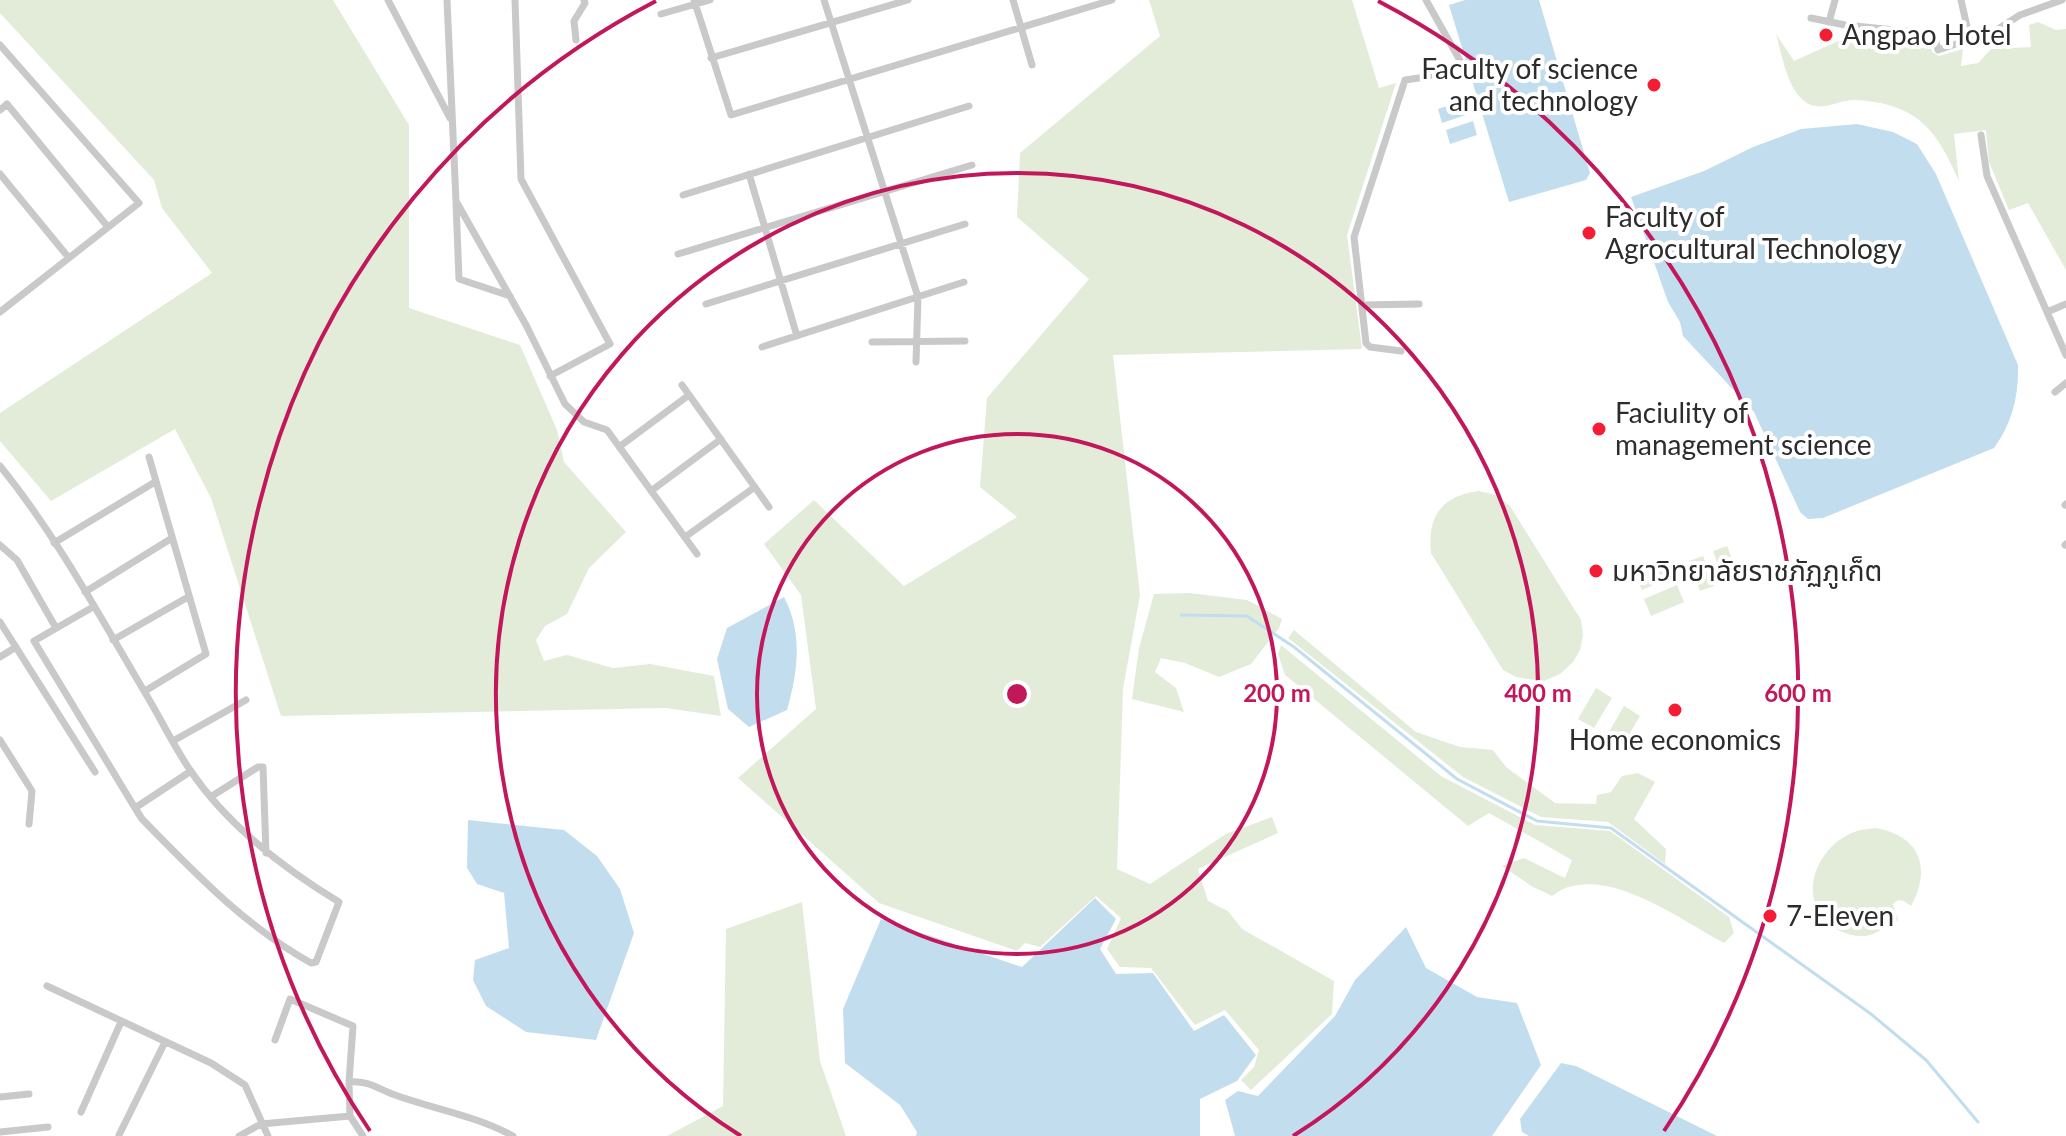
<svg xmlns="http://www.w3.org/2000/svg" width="2066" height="1136" font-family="Lato,'Noto Sans Thai',sans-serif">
<rect width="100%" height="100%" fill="#fff"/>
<path fill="#e3ecd8" d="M0,0H333L409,125V308L520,345L557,430L564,462L626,532L589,568L567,614L545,626L536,640L544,661L567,655L613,668L650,664L714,676L721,716L666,708L281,716L211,498L175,429L51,501L0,441V413L212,273L162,208L154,180L0,13Z
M1149,0H1352L1379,88L1396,83L1347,235L1362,349L1113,355L1140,595L1123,689L1117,869L1150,884L1226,834L1272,817L1278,833L1198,869L1208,901L1228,911L1242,929L1334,981L1332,1014L1251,1090L1241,1080L1254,1067L1259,1050L1225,1010L1195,1025L1151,968L1120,967L1107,949L1121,918L1096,896L1040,947L1025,943L1017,951L879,903L738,778L816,709L801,595L764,544L814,500L904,586L1017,517L980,487L987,398L1089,279L1017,217L1020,153L1160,36Z
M2038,22L2056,30L2066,29V270L2028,203L2009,210L1989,162L1986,130L1954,134L1959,181C1936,128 1916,103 1854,100C1840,100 1825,110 1811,105C1788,96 1782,55 1776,34L1794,61L1858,32L1930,36L1932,52L1939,56L1963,49L1961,66L1978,63L1991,49L2031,47L2029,25Z
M1479,491L1496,495L1510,506L1581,620L1583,635L1580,650L1573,662L1560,674L1544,681L1516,677L1503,670L1431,553C1427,517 1441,496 1479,491Z
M1727,546L1738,576L1724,581L1713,551Z
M1703,556L1714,586L1700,591L1689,561Z
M1668,558L1674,576L1642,590L1634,573Z
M1677,585L1684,602L1651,616L1644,599Z
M1189,593L1247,600L1282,619L1279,628L1251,664L1219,677L1185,663L1161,658L1155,672L1176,688L1184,712L1132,699L1139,648L1154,594Z
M1294,630L1416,732L1460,747L1493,750L1506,767L1555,803L1596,804L1597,795L1611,792L1622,776L1638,773L1655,782L1634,819L1666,849L1665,864L1608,822L1541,817L1463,777L1288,638Z
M1281,645L1441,776L1535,825L1610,831L1729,917L1734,933L1724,943C1684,922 1618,872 1569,887C1563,888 1557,893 1552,896L1533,887L1502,866L1524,858L1565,878L1572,860L1489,813L1468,826L1285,675L1278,654Z
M1596,688L1612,698L1594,728L1578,719Z
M1624,706L1640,716L1622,747L1606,737Z
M1876,828C1920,836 1932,868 1911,906L1904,901L1898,900L1893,904L1898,920C1889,925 1880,932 1870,935C1860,938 1850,935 1840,931C1792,906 1814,845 1857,831C1863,829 1870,829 1876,828Z
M802,902L820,1061L846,1136H667L723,1106L726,929Z"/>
<path fill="#c2deee" d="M1465,0H1539L1590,173L1586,180L1509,202L1449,5Z
M1464,100L1469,114L1442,123L1438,109Z
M1473,121L1477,135L1450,144L1446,130Z
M1857,124L1893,132L1917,144L1936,174L2018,365C2019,395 2012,424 1994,448L1823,518L1808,519L1800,512L1754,412L1683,336L1680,322L1668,302L1631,197L1704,171L1753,147L1801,129Z
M784,597C803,633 798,672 787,710L749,727L728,709L717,659L727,628Z
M468,820L564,830L597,856L620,889L634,933L596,1040L526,1032L486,1006L473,980L475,960L509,948L504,893L477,884L467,868Z
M1095,898L1116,919L1100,949L1116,974L1153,973L1194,1031L1224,1015L1256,1055L1237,1081L1200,1099V1136H916L917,1132L900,1105L845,1063L843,1009L881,919L1022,967Z
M1406,927L1426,968L1477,997L1517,1003L1541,1065L1492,1136H1235L1225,1100L1238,1091L1258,1096L1335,1016L1355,980Z
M1561,1063L1576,1066L1717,1136H1529L1522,1132L1520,1119Z"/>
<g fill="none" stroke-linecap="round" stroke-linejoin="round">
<path stroke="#c2deee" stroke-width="3" d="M1181,615L1247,616L1294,647L1457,779L1537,821L1611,828L1871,1014L1926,1060L1978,1122"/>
<path stroke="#c9c9c9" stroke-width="7" d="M388,0L450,118
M447,0L456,201L526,325L565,404L584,422L607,430L697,554
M515,0L521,179L610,344L550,376
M694,0L731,115L1112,0
M824,0L918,297L916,362
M1013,0L1032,65
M1961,0L1970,40
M661,14L710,0
M1811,18L1845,25L1934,34L1938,50L1995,31L2020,15L2062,0
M1829,22L1835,0
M576,40L574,21L585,3L584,0
M0,45L139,203L0,312
M711,58L908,0
M0,110L7,104L108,227
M1981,135L1987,176L2066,355
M0,174L69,258
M749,174L797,336
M683,195L969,106
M456,203L459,279L510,296
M678,254L972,165
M706,304L965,224
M1362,305L1419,304
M2047,312L2066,304
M872,342L965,341
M762,347L964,282
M1401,351L1370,347L1366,343L1354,237L1405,80L1426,77L1462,64L1426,0
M682,385L769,507
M2055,392L2066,383
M619,447L689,395
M0,466C56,535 99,615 144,691C160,717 173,745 190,770C227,825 283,868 339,902L316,962L311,963C245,926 195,873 142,819L135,808L34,641L93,607
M651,491L721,439
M2065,505L2066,504
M685,537L755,487
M54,543L155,482
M0,545L17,560L56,628
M2065,545L2066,544
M85,592L172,538
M0,622L95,772
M113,640L188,597
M0,657L16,647
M145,691L206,654L149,457
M0,740L32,791L29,824
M173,741L246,700
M212,796L258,767H263L266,853
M135,808L191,771
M47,986L211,1063L245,1085L268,1136
M275,1040L290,999L353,1026L349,1082L350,1116L363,1136
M349,1082C368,1080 378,1089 395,1095C434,1109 477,1116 513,1136
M0,1097L29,1094
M81,1112L121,1022
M0,1132L48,1127
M119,1135L165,1042
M239,1136L261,1124L350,1116"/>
</g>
<g fill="none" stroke="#c2185b" stroke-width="4">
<circle cx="1017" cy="694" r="260"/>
<path d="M741 1136A521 521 0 1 1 1293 1136"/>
<path d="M370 1131A781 781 0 0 1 656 1M1378 1A781 781 0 0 1 1664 1131"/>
</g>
<g fill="#f41d33" stroke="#fff" stroke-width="3">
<circle cx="1826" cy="35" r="8"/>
<circle cx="1654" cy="85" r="8"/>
<circle cx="1589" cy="233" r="8"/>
<circle cx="1599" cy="429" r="8"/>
<circle cx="1596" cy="571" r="8"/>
<circle cx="1675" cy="710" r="8"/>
<circle cx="1770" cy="916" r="8"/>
</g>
<g text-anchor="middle" stroke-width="8" stroke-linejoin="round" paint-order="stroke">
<g font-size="28" fill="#2c2c2c" stroke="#fff" text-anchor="start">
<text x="1842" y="45">Angpao Hotel</text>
<text x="1638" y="79" text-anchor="end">Faculty of science<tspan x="1638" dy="32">and technology</tspan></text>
<text x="1605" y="227">Faculty of<tspan x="1605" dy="32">Agrocultural Technology</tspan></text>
<text x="1615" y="423">Faciulity of<tspan x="1615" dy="32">management science</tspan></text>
<text x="1612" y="581">มหาวิทยาลัยราชภัฏภูเก็ต</text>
<text x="1675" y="750" text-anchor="middle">Home economics</text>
<text x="1786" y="926">7-Eleven</text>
</g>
</g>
<circle cx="1017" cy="694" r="12" fill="#c2185b" stroke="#fff" stroke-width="4"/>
<g font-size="24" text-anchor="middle" font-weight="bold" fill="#c2185b" stroke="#fff" stroke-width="8" stroke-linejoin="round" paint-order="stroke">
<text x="1277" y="702">200 m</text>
<text x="1538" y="702">400 m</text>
<text x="1798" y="702">600 m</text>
</g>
</svg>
